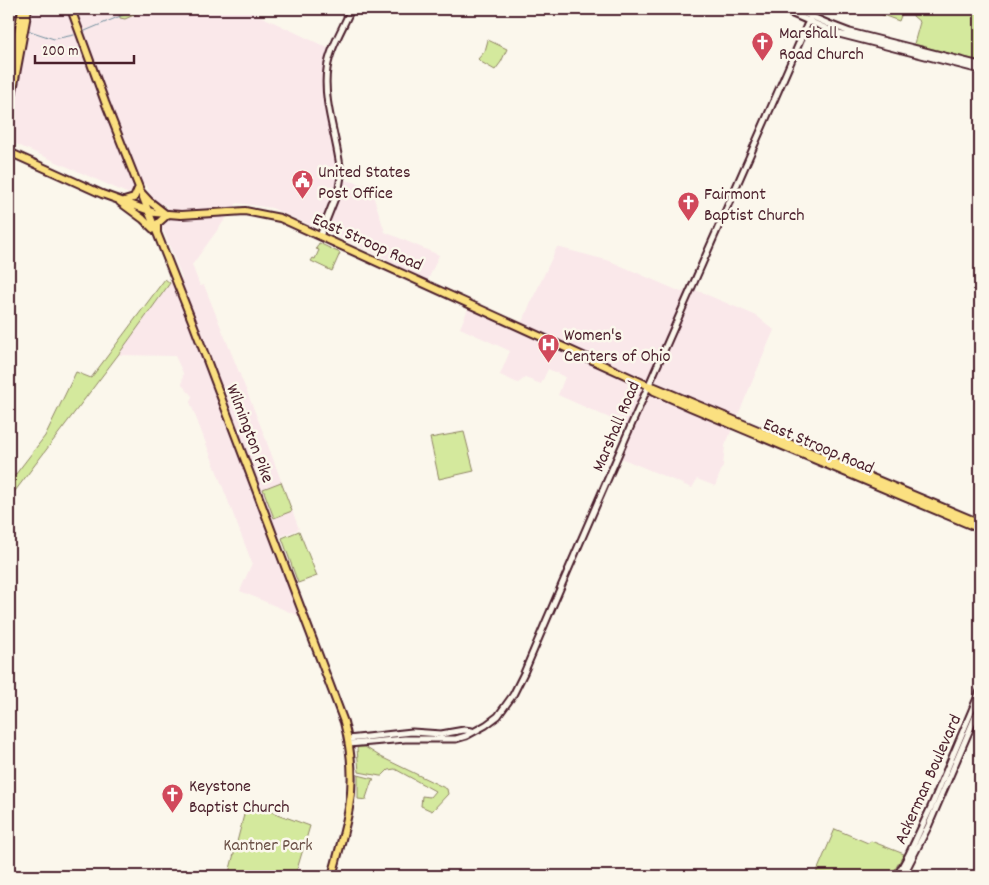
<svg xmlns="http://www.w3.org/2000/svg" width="989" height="885" font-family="Dekko,sans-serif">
<rect width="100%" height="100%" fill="#fbf7ec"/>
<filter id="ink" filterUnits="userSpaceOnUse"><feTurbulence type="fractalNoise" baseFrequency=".02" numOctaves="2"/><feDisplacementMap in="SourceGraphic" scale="10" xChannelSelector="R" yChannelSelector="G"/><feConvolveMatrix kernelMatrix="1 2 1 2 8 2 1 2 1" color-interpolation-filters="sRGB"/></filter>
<g filter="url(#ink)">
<path fill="#fae8ea" d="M30,9H246L332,50L326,83L341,179L370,186L385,232L439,255L428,280L387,261V259L329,233L328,229L319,225L316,228L272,208L237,203L192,265L200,286L204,285L263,432L299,529L275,539L306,619L240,591L252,563L190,402L192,396L182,385L183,373L175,356L118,355L170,283L182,278L162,227L163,223L168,222L167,206L153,200L146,184L132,190V193L129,194L9,141V128L14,109Z
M557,247L610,261L681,292L691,288L757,316L774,330L725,446L723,466L715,486L697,479L692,488L621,458L634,429L558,395L565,377L548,369L541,384L525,378L518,383L500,375L510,351L460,328L470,304L520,326Z"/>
<path fill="#d4e99d" stroke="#8f8464" d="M119,9H147L125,19L120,18Z
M878,9H890L902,13L899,21L877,13Z
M914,9H980V61L914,44L920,22L913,16Z
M488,40L507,49L501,62L495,70L481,62L478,59L485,51Z
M319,243L340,253L332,271L311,261L313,258L315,259L319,250L316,249Z
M165,279L170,283L118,355L9,499V483L45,436L76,372L91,378Z
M464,432L474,471L439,479L430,438Z
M281,482L292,511L274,518L263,489Z
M299,531L317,576L298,583L282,538Z
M358,747H365L381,757L447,789L448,794L432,811L421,806L422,796L430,797L435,791L395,769L388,770L382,776H380L359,772L357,749Z
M358,775L374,779V780H372L366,798L367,800L358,799Z
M247,803L310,826L295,876H236L229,873Z
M835,829L868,843L871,841L904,854L891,876H815Z"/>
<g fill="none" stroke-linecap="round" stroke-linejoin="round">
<path stroke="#728f9e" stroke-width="1" d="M9,26L15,28
M27,30L54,39L74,35
M85,31L137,9"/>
<defs>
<path id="minor" d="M781,9L839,34L980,70
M794,9L829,24L850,32L980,65
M320,236L339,188L341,176C339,143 322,103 327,69C330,48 343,28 351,9
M348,739L412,732L441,734L464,730L472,731
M349,744L405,739H456L466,736L486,725L498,716L513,695L524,673C616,456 713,241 807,25L815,9
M897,876L908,856L931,807L980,691
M903,876L928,827L980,706"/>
<path id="major" d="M71,9L105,102L194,326L344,722C351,749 354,780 349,808C345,831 338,854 332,876
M9,84L22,9
M9,112L28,9
M9,152L102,194L155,213L181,215L245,211L280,218L647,385L655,387L980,523
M124,201L134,198L138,189L149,201L167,215L157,224V233
M120,202L143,219L153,229
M649,387L654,391L690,407L980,529"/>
</defs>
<use href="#minor" stroke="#4a1f2b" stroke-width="9"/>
<use href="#major" stroke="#4a1f2b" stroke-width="10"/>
<use href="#minor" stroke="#fbf7ec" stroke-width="5"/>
<use href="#major" stroke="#fbe080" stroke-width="6"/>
</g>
</g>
<defs>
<symbol id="church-pin" viewBox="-11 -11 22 30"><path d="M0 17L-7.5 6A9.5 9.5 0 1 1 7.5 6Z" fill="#d1495b" stroke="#fbf7ec"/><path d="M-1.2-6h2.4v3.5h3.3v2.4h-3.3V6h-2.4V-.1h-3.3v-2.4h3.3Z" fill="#fff"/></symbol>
<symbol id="civic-pin" viewBox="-11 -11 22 30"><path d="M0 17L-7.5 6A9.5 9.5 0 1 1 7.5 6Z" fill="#d1495b" stroke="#fbf7ec"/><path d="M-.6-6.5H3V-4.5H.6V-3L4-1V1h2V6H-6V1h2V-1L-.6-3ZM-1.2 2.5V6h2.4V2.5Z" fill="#fff"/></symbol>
<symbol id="hospital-pin" viewBox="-11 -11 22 30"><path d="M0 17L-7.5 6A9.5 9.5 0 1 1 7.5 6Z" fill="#d1495b" stroke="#fbf7ec"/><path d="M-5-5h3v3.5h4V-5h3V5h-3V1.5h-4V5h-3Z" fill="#fff"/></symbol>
</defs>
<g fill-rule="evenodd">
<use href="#church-pin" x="750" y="30" width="25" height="34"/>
<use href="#civic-pin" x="290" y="168" width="25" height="34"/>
<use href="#church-pin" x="676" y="190" width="25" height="34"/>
<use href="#hospital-pin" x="536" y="332" width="25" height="34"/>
<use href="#church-pin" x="160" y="782" width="25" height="34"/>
</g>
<g text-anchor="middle" stroke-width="5" stroke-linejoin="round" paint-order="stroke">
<g font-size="18" fill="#4a1f2b" stroke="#fbf7ec" text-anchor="start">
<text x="779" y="38">Marshall<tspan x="779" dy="21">Road Church</tspan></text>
<text x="318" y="177">United States<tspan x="318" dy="21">Post Office</tspan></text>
<text x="704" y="199">Fairmont<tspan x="704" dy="21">Baptist Church</tspan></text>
<text x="564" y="340">Women's<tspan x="564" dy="21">Centers of Ohio</tspan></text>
<text x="189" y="791">Keystone<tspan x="189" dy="21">Baptist Church</tspan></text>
</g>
<g font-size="18" fill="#4a1f2b" stroke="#fbf7ec">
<text transform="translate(368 241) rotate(24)" y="6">East Stroop Road</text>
<text transform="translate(615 426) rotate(-67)" y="6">Marshall Road</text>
<text transform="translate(251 433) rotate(69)" y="6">Wilmington Pike</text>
<text transform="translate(819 445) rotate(23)" y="6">East Stroop Road</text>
<text transform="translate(927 779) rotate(-66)" y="6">Ackerman Boulevard</text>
</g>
<g font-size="18" fill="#6c5248" stroke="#fbf7ec">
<text x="268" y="850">Kantner Park</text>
</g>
</g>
<rect width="989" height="885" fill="none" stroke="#fbf7ec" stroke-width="30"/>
<rect x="15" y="15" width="959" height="855" fill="none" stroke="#4a1f2b" stroke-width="2" filter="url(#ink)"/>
<path d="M35 55v8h99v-8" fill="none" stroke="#4a1f2b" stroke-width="2.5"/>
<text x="42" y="55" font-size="15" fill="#4a1f2b" stroke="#fbf7ec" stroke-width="4" paint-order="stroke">200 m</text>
</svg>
